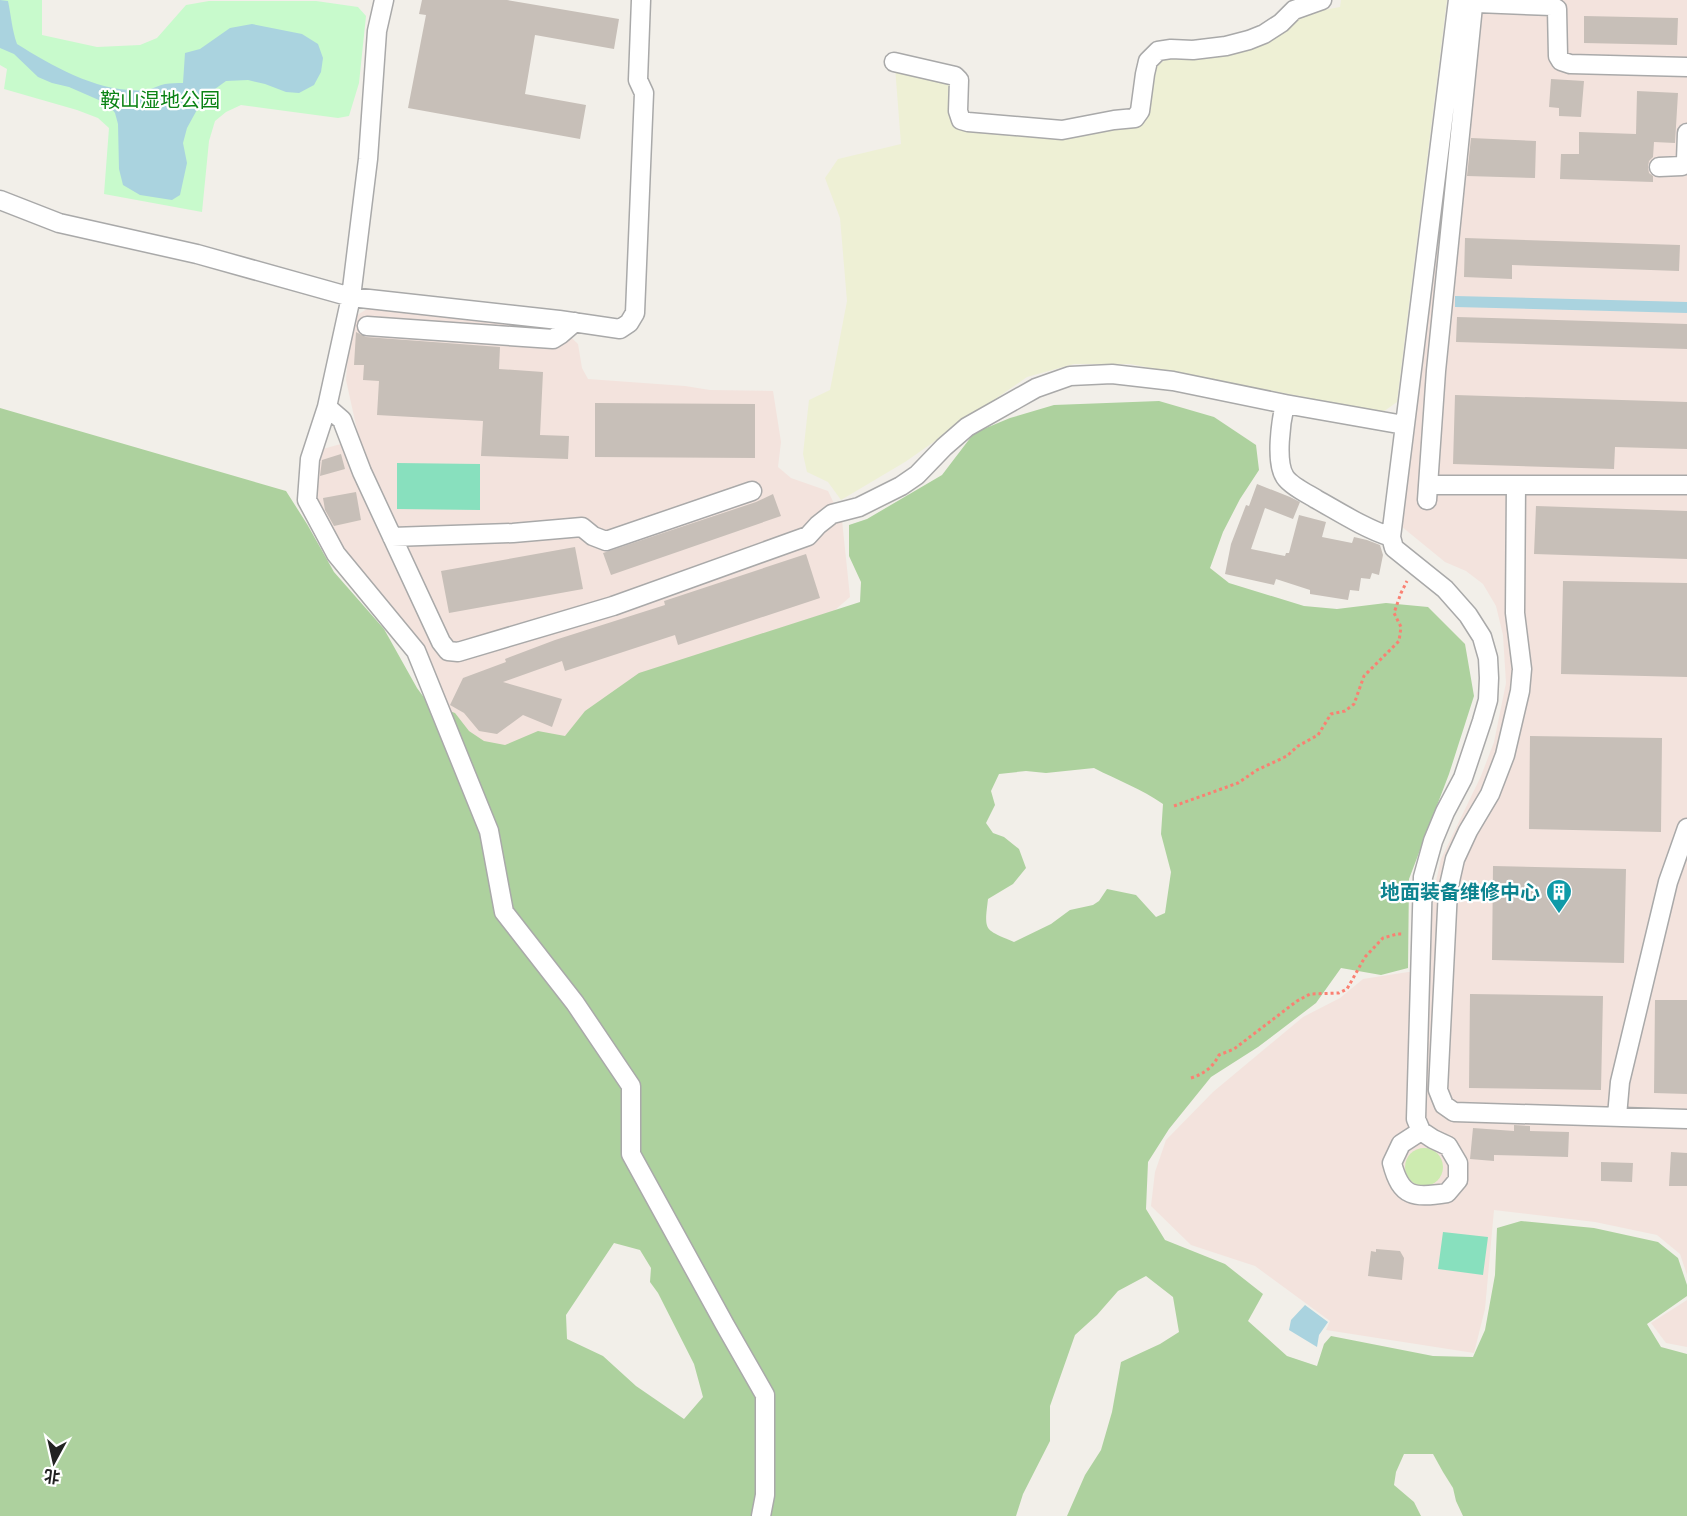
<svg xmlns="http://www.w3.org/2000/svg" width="1687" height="1516" font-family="Quicksand,'Noto Sans SC',sans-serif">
<rect width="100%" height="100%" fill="#f2efe9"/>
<path fill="#f3e3dd" d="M1466,0H1687V1275L1680,1254L1657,1235L1595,1222L1494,1210L1485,1309L1474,1353L1326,1330L1330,1321L1255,1266L1191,1245L1151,1206L1155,1172L1166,1140L1213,1092L1303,1017L1340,998L1363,979L1408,972H1428L1434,890L1441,859L1481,776L1494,742L1506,683L1503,635L1496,606L1483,584L1466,571L1445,562L1401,526Z
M372,306L556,323L578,344L582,368L588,379L685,386L710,390L773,391L781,442L778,467L791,478L828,491L842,520L850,597L819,624L572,745H471L453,726L446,702L406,623L341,552L312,497L319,450L359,439L346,380L350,328L354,317Z
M1687,1300V1347L1666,1343L1651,1323Z"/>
<path fill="#eef0d5" d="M1341,0H1447L1397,402L1383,412L1130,364H1074L1027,377L905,462L841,500L828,482L807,472L803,454L809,400L830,390L847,301L840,218L825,178L838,159L901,144L895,67L952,80L957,122L1113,128L1142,125L1150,72L1167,58L1297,15L1340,7Z"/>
<path fill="#cdebb0" d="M1405 1167a19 19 0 1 1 38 0a19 19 0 1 1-38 0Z"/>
<path fill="#add19e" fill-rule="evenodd" d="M1159,401L1214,417L1256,445L1259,470L1240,499L1223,532L1210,568L1229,583L1304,606L1337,609L1386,603L1428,607L1465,644L1474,696L1449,774L1409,879L1408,968L1381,975L1341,968L1316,1003L1258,1047L1211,1077L1169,1129L1148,1162L1146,1209L1165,1240L1225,1264L1263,1294L1248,1321L1287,1356L1317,1366L1324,1344L1331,1336L1433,1356L1473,1357L1485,1330L1495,1275L1497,1228L1521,1221L1594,1228L1658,1242L1678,1258L1687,1285V1296L1647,1324L1661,1347L1687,1354V1516H1463L1456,1501L1453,1488L1443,1472L1433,1454H1404L1396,1472L1394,1485L1414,1502L1421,1516H1067L1085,1475L1101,1450L1112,1412L1121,1362L1160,1344L1179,1332L1173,1297L1146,1276L1118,1291L1097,1315L1075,1335L1050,1406V1441L1023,1494L1016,1516H0V408L286,491L307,524L334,572L384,629L417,688L428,703L455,713L469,731L484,741L505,745L538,731L565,736L585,711L639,673L860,602L861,582L849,556V525L867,519L942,475L974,433L1010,418L1054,405ZM1094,768C1117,780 1142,789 1163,804L1161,834L1171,872L1165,913L1156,917L1136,895L1107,889L1099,901L1093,905L1070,910L1051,924L1014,942C984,929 984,932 988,899L1013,884L1026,868L1019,849L1004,837L993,833L986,823L995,805L991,791L999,774L1026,771L1046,773ZM614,1243L640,1250L651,1268L650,1282L658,1293L694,1364L703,1397L684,1419L636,1386L603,1356L567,1339L566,1315Z"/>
<path fill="#c8facc" d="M0,0H42V35L97,47L140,45L157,38L186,5L209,1H316L358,7L366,16L359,83L349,116L338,118L241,105L226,112L215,121L209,141L202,212L104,194L109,128L98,118L77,110L4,89L7,69L0,65Z"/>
<path fill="#88e0be" d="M397,463L480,464V510L397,509Z
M1443,1232L1488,1237L1483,1275L1438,1269Z"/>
<path fill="#aad3df" d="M0,0L8,1C11,15 12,30 17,44C54,67 100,94 147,90C153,89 159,85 165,84C171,83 177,83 183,83L185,53L200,49L230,28L252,24L302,34L318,44L323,58L321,72L314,85L299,93L286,92L265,84L248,80L226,81L204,97L187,128L183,143L187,163L180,195L172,200L140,195L123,185L119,169L118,124L115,113L108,104L69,87L52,83L38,77L14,54L0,48Z
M1455,296L1687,302V313L1455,307Z
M1305,1305L1328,1322L1319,1335L1317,1347L1289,1330L1291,1320Z"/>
<path fill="#c7bfb8" d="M422,0H507L619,19L614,49L535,35L525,94L586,105L580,139L408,108L426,15L419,14Z
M1584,16L1678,18L1677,45L1584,43Z
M1551,79L1584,81L1581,117L1559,116V108L1549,107Z
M1637,91L1678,93L1675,143L1654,142L1653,157L1649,161L1648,167L1649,173L1653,176V182L1560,179L1561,154H1579V132L1636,134Z
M1471,138L1536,141L1535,178L1467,176Z
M1465,238L1680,245L1679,271L1512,265V279L1464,277Z
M1457,317L1687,324V349L1456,342Z
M356,332L366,337L500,347L499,369L543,372L540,435L569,436L568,459L481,456L483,421L377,415L379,381L363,380L364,365H354Z
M1455,395L1687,402V449L1615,447L1614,469L1453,464Z
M595,403L755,404V458L595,457Z
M341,454L345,469L320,476L322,460Z
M1257,484L1290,497L1300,502L1293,519L1265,508L1251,549L1285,556L1286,553H1289L1299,515L1326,522L1322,537L1352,543L1354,537L1367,540L1380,545L1383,555L1379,575L1372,573L1370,579L1361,578L1359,591L1350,590L1348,600L1310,594V590L1276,579L1274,585L1225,574L1231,544L1246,505L1249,506Z
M356,492L361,520L334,526L325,510L323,498Z
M773,494L781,516L611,575L603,553L756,502Z
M1536,506L1687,511V559L1534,554Z
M575,547L583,589L449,613L441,571Z
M806,554L820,598L678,645L675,635L565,671L562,661L503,682L562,699L552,727L523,715L497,734L479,731L464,713L450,705L463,678L506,662L505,659L555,640L665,605L664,601Z
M1563,581L1687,583V677L1561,674Z
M1530,736L1662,738L1661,832L1529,829Z
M1493,866L1626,869L1624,963L1492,960Z
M1470,994L1603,996L1601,1090L1469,1088Z
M1655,1000H1687V1094L1654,1093Z
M1514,1125L1530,1126V1131L1569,1132L1568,1157L1494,1155V1161L1470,1159L1473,1128L1514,1131Z
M1671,1152L1687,1153V1186H1669Z
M1601,1162L1633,1163L1632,1182L1601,1181Z
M1376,1249L1400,1251L1404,1258L1402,1280L1368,1276L1371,1251L1376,1252Z"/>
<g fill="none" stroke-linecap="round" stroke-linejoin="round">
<defs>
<path id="minor" d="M384,0L377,31L368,159L351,297L327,407L310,459L307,500L336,554L416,651L489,831L504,912L575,1003L631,1086V1154L725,1325L765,1395V1495L761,1516
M894,62L955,76L959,80L958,111L961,120L968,122L1062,130L1114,120L1135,118L1140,111L1145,74L1148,61L1158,51L1171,49L1193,50L1226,46L1249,40L1264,34L1281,23L1294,10L1322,0
M1659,167L1682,166L1686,160L1687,133
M0,200L59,223L197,254L351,297L559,320L620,329L629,323L635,313L644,93L638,80L641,0
M367,326L553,339L561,334L575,322
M1285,404C1281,421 1275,462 1285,477C1291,486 1308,494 1316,499C1341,513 1364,528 1391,537
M327,407L342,420L362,472L441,642L448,651L458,652L613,606L808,536L818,525L832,514L859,507L901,486L917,475L944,447L967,427L1036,388L1070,376L1112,374L1173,381L1285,404L1404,425
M1428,485H1687
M1516,485L1515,613L1522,669L1520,691L1505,755L1490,794L1468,831L1455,859L1448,890L1438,1090L1444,1105L1454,1112L1687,1119
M1427,500L1436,371L1473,6L1477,3L1552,6L1557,9L1558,56L1561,61L1570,64L1687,67
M392,537L513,533L582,527L593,536L606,541L752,491
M1617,1116L1620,1082L1668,882L1687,828
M1421,1131L1401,1144L1392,1163C1401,1198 1414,1198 1447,1193L1458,1180V1163L1448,1146L1433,1139L1421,1131L1416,1119L1423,877L1433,841L1445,812L1463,778L1482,721L1488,700L1489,678L1488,658L1482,637L1468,615L1445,589L1394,548L1391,537L1458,0"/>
</defs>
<use href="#minor" stroke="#a9a9a9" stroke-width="21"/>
<path stroke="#fa8072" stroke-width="3" stroke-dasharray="3 3" stroke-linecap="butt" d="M1174,806L1238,783L1257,770L1287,756L1298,746L1318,735L1331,714L1345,711L1354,704L1364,676L1399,641L1401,627L1394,613L1401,593L1407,581
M1191,1078C1204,1074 1213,1067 1219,1055L1234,1049L1297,1001L1310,994L1339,993L1347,989L1365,957L1383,938L1397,934H1404"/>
<use href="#minor" stroke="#fff" stroke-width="18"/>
</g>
<defs>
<symbol id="building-pin" viewBox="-11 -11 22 30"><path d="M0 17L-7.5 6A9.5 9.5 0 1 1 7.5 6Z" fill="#0f9aa8" stroke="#fff"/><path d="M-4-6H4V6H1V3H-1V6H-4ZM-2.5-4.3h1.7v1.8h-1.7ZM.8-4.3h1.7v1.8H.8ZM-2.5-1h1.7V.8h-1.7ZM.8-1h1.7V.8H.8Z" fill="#fff"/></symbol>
</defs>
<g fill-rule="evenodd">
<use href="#building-pin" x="1544" y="877" width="30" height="40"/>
</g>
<g text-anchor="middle" stroke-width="4.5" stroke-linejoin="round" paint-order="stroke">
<g font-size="20" fill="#0c8416" stroke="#fff">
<text x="160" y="107">鞍山湿地公园</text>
</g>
<g font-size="20" font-weight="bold" fill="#0d838f" stroke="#fff" text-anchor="end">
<text x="1540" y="899">地面装备维修中心</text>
</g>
</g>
<g transform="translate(54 1462) rotate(188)" stroke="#ffffff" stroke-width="4.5" paint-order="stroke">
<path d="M0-4.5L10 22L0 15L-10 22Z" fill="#222222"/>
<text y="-9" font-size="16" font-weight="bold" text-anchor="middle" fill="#222222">北</text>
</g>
</svg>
